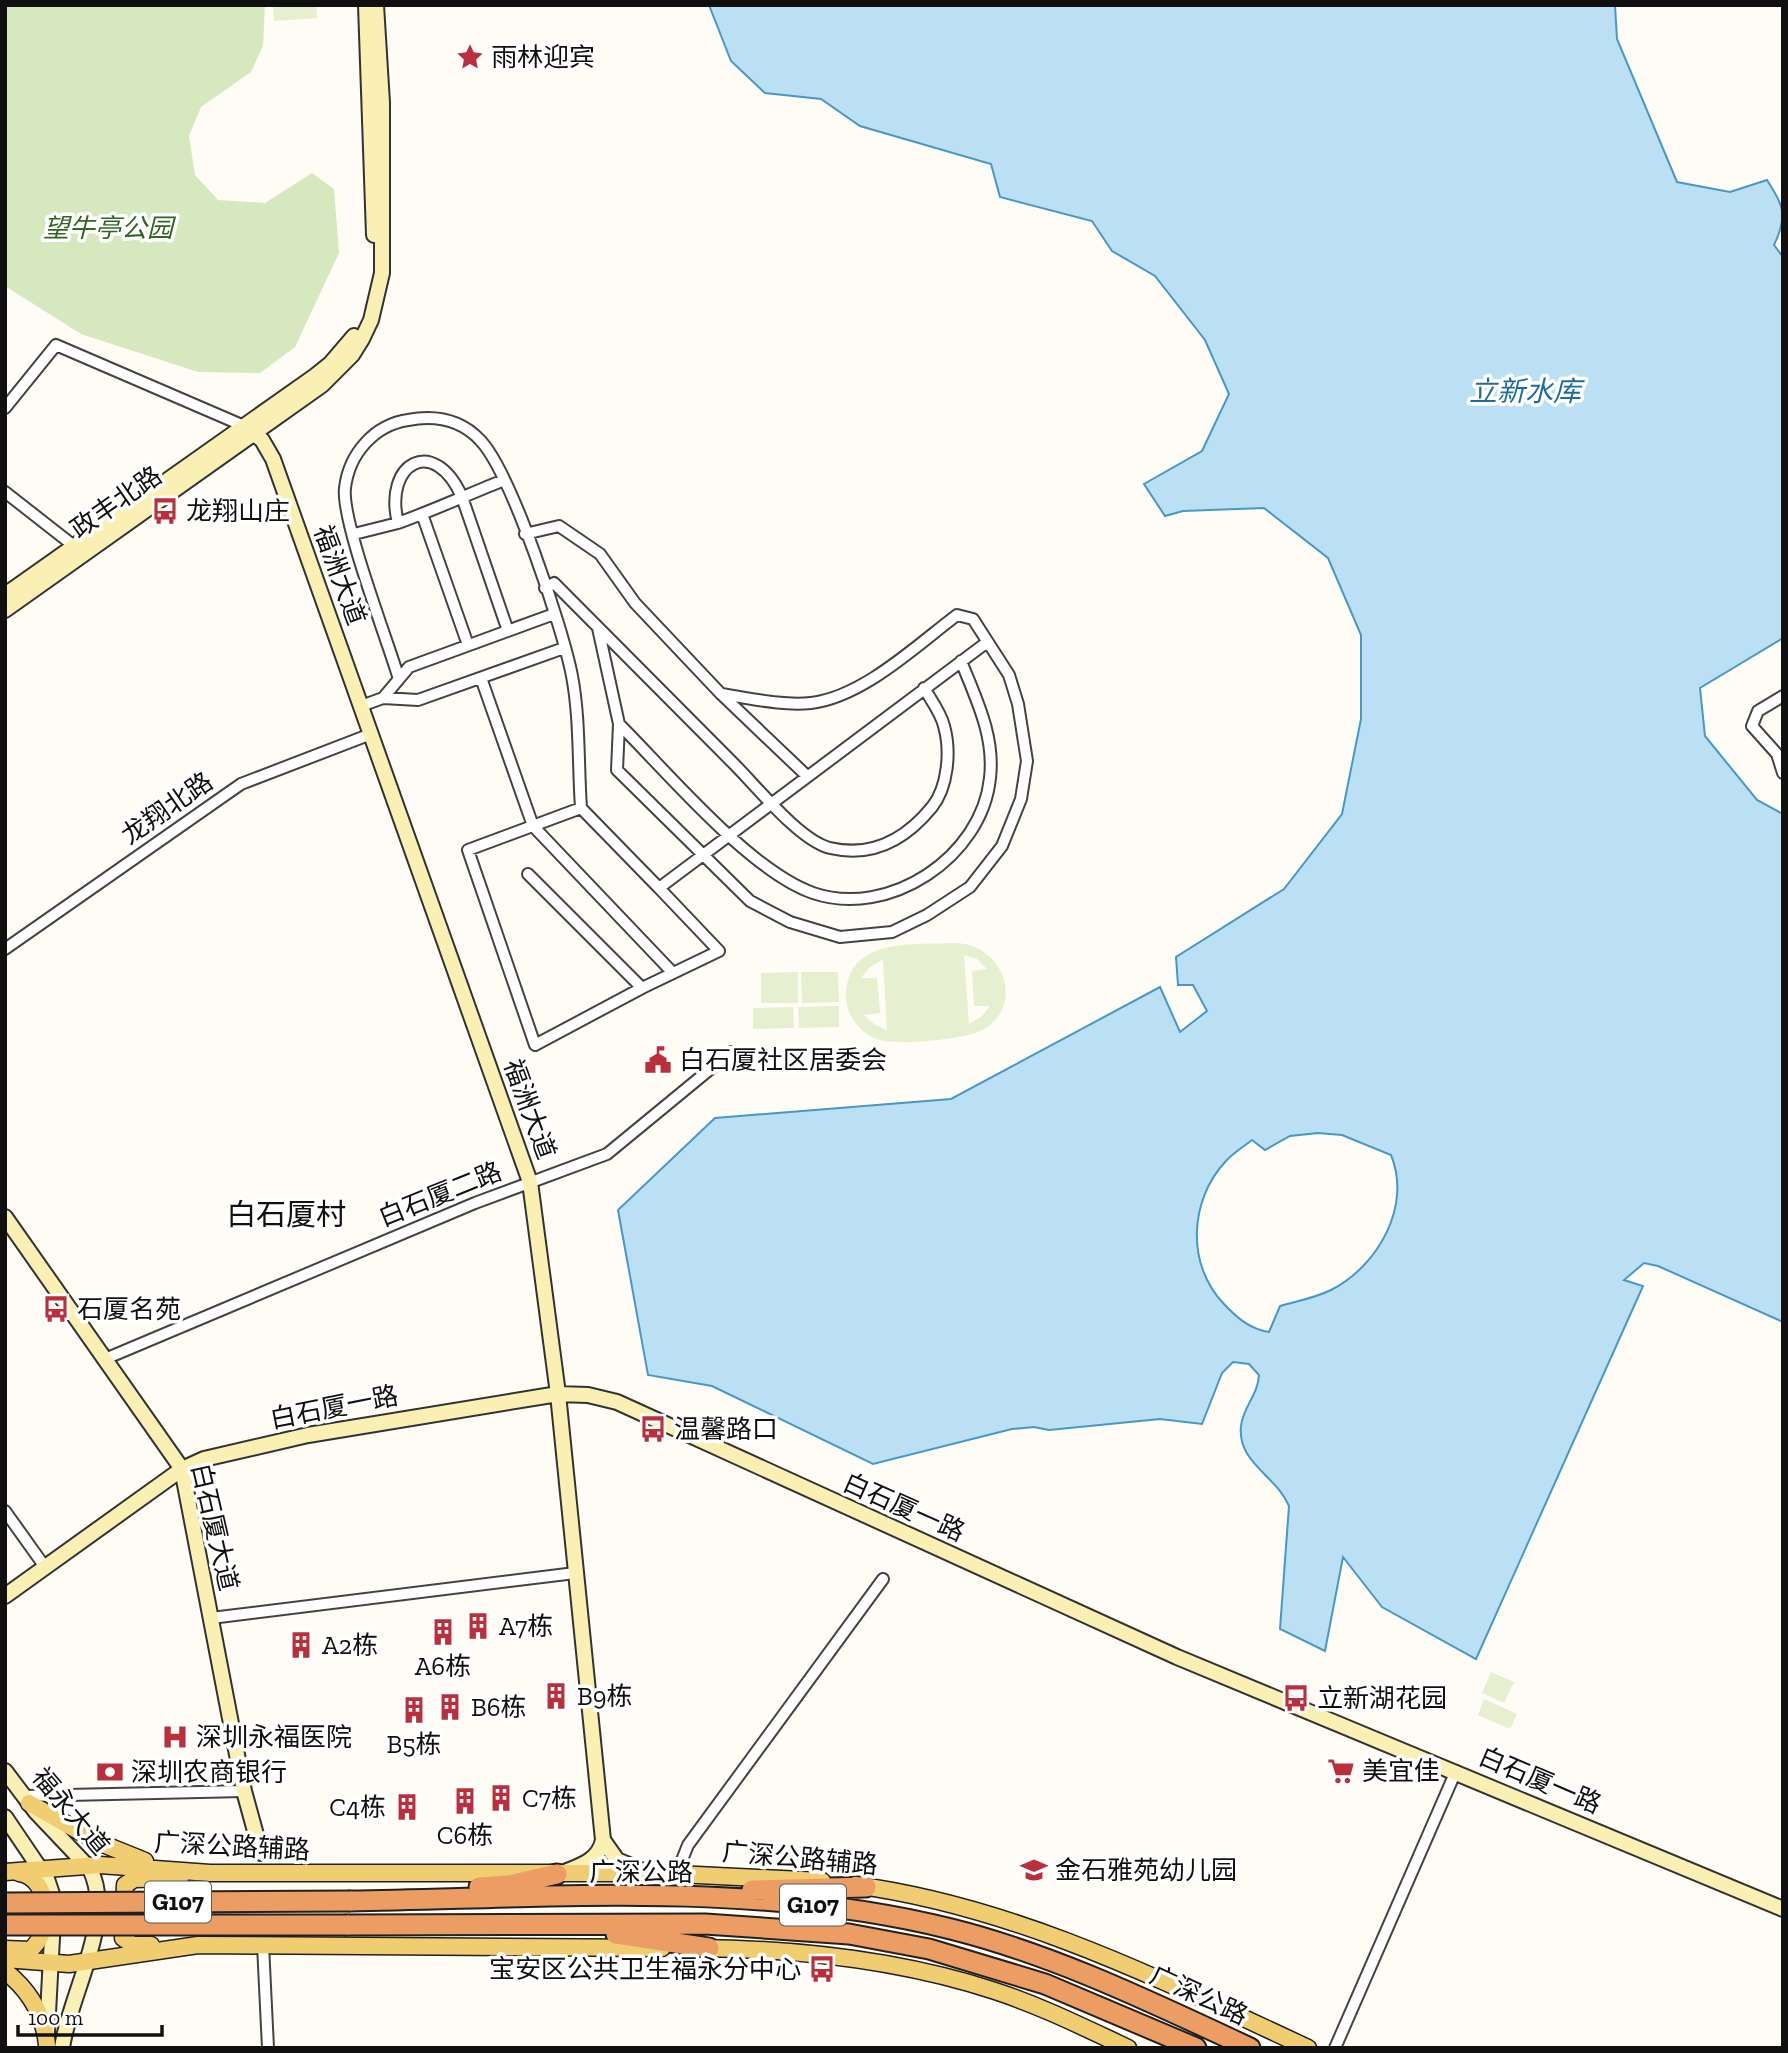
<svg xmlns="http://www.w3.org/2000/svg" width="1788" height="2053" font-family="'Zilla Slab','Noto Sans SC',serif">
<rect width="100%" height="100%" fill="#fefcf4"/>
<path fill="#d6e8be" d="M5,5H265L263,46L251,72L201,107L189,136L195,175L218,200L265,203L312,173L334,189L339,253L295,347L260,373L198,372L81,334L5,286Z"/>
<path fill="#e6f0d0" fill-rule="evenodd" d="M273,5H316L317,18L274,21Z
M956,943C998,944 1025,996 989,1026C972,1040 907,1044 885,1041C872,1039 861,1031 854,1021C847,1011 844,998 847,985C856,937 919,945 956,943ZM964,955L977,959L987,969L972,971L974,1006H990L981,1017L969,1024ZM882,960L883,961L887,1030L874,1024L864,1015L880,1013L877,978H861L870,967Z
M798,972V1003H761V973Z
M801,972H838L839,1002L802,1003Z
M839,1006V1027L799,1028L798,1007Z
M793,1007L794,1028L753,1029V1008Z
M1491,1672L1514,1682L1504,1703L1482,1693Z
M1484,1699L1517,1714L1510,1729L1478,1715Z"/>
<path fill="#bbe0f3" stroke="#4698c6" stroke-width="2" fill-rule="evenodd" d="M709,5H1615L1617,39L1677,182L1730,192L1767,180C1784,207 1788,215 1774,245L1783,257V638L1700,688L1705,736L1757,800L1783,814V1322L1658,1266L1644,1263L1624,1280L1643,1286L1476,1659L1382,1607L1343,1557L1325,1651L1280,1629L1289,1506C1276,1475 1237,1463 1241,1426C1243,1407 1258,1395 1259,1375L1249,1364L1233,1362L1222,1373L1202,1424L1160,1419L1049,1430L1034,1427L1012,1429L873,1464L712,1386L648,1375L618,1210L715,1118L951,1099L1160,987L1180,1032L1207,1011L1193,985H1178L1176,957L1284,889L1342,814L1361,719V635L1328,558L1264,508L1183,511L1165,516L1144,484L1202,451L1229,394L1205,340L1155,276L1112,251L1092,221L1000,197L991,164L860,126L821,99L765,93L731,61ZM1318,1133L1342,1135L1391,1155C1412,1206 1378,1266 1331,1290C1315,1298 1297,1301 1280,1306L1269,1332C1250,1329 1237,1318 1224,1304C1186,1265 1189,1200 1226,1161C1233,1153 1243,1147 1252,1140L1265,1150L1290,1136Z"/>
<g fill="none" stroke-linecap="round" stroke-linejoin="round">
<defs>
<path id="street" d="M5,408L56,345L244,426
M504,480C469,494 434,510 398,523C383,463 434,434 462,497L508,631
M5,492L74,546
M422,514L468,645
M354,534L398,523
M525,534L559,526L600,554L635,603L721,694L807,776
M545,588L554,583C614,644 675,704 735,765C757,787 800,841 830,848C873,858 906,839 932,807C948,787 951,751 944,726C941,713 931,700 924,688
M598,628L619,724L617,770L750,901L790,922L840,937L892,932L927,915L970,887L1002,846L1021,799L1027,761L1018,704L1009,675L973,619L957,615C917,645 863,697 811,703C781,706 750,698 721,694
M398,676C387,639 341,520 345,488C349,454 374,425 408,420C435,415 460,419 480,440C511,472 563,629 572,676C580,718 578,765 581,808
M481,678L533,826L673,973
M1783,696L1758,711L1752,726L1777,754L1783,773
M383,698L418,700L564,648
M361,706L383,698L409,667L554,614
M619,724C668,773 750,871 813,893C889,919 982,857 990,778C995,736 976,699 961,661
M528,874L642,988L535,1045L468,850L581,808L659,888L986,643
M5,949L241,784L371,734
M642,988L719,951L659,888
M105,1359L475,1203L607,1154L731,1052
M5,1511L45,1567
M211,1618L575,1573
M24,1796L244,1791
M681,1874L682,1860L688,1845L883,1579
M263,1945L268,2048
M1335,2048L1456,1771"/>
<path id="secondary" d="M366,5L374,235
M244,426L262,440L273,459L530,1182L558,1394L603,1840L617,1860L643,1871
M5,595L315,376L330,364L354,336
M5,610L322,385L352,355L362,339L371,320L382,273V103L376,5
M5,1217L182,1469L244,1791L261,1853
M5,1596L182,1469L204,1459L308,1435L558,1394L588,1395L617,1402L1177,1657L1783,1909
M5,1771L36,1812L90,1869C116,1920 69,1995 62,2048
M5,1817L47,1879L54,1900L47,2032
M567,1871C583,1865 599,1859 603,1840"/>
<path id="primary" d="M29,1803L98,1842L145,1861
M5,1872L100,1865L210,1873H656L822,1881
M855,1885C1017,1907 1161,1980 1308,2048
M151,1945H133L123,1938L125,1885L134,1879L180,1878
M699,1948C798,1949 900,1960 995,1991C1041,2006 1085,2028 1128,2048
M5,1949L30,1950C53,1933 51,1877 19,1873
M5,1959L69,1964L198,1945L662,1948
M5,1971C29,1990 44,2014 47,2045"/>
<path id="highway" d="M479,1887L509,1885L557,1874
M752,1890L866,1887
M350,1901C549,1898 756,1880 951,1929C1055,1955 1153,2003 1250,2048
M347,1925L705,1924L849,1934L929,1949L1045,1984L1196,2048
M616,1934L709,1948"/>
</defs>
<use href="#street" stroke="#434343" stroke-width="14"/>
<use href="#secondary" stroke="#323232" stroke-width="18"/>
<use href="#primary" stroke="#212121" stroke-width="19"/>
<use href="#highway" stroke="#212121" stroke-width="23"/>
<use href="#street" stroke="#fff" stroke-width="10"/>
<use href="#secondary" stroke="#faf0b3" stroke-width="14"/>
<use href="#primary" stroke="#f1cd72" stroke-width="16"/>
<use href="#highway" stroke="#ec9d64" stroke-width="19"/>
<defs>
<path id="highway-bridge" d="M5,1903L350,1901
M5,1925H347"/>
</defs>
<use href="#highway-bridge" stroke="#212121" stroke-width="23" stroke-linecap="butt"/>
<use href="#highway-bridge" stroke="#ec9d64" stroke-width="19"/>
</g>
<defs>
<symbol id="sight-bare" viewBox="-9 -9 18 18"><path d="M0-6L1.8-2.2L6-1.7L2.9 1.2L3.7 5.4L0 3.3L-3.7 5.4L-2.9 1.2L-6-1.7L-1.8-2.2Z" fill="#ba2f3b" stroke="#fff" stroke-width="2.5" paint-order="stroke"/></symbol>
<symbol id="bus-bare" viewBox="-9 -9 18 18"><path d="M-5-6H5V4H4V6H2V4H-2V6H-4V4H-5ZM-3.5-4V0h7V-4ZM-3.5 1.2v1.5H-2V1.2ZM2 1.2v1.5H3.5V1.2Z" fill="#ba2f3b" stroke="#fff" stroke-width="2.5" paint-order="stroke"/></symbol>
<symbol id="civic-bare" viewBox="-9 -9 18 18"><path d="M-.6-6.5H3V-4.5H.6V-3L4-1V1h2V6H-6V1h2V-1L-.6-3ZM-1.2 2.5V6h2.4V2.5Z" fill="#ba2f3b" stroke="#fff" stroke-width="2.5" paint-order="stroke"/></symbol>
<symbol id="building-bare" viewBox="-9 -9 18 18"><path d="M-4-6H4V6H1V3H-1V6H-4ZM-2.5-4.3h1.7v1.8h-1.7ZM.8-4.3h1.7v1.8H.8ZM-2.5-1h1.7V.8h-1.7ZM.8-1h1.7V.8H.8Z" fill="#ba2f3b" stroke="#fff" stroke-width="2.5" paint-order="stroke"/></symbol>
<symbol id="hospital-bare" viewBox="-9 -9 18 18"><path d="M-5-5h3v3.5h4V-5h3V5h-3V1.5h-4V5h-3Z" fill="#ba2f3b" stroke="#fff" stroke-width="2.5" paint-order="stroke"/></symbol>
<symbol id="supermarket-bare" viewBox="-9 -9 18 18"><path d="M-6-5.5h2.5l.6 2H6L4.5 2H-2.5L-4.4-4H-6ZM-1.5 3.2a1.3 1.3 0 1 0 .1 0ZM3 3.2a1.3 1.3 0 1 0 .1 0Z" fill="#ba2f3b" stroke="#fff" stroke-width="2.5" paint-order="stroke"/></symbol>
<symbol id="bank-bare" viewBox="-9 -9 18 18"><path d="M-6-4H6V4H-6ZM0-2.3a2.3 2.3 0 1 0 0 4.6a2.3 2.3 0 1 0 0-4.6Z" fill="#ba2f3b" stroke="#fff" stroke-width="2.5" paint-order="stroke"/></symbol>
<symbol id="school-bare" viewBox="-9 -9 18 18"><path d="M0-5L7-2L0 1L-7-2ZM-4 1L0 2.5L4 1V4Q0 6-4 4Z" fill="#ba2f3b" stroke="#fff" stroke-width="2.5" paint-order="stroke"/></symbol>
</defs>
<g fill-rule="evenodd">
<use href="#sight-bare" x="451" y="38" width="38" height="38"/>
<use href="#bus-bare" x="146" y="492" width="38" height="38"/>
<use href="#civic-bare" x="639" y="1041" width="38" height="38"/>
<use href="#bus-bare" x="37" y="1290" width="38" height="38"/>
<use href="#bus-bare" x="634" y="1410" width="38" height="38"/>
<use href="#building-bare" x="459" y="1607" width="38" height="38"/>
<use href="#building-bare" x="424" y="1613" width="38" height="38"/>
<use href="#building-bare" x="282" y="1626" width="38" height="38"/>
<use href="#building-bare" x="537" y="1677" width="38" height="38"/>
<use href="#bus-bare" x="1277" y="1679" width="38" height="38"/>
<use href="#building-bare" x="431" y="1688" width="38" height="38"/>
<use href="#building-bare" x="395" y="1691" width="38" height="38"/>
<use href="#hospital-bare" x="156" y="1718" width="38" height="38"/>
<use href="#supermarket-bare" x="1322" y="1752" width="38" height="38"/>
<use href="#bank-bare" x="91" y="1753" width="38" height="38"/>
<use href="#building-bare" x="482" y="1779" width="38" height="38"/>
<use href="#building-bare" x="446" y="1782" width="38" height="38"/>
<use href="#building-bare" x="388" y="1788" width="38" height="38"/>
<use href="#school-bare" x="1015" y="1851" width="38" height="38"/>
<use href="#bus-bare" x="803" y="1950" width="38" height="38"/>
</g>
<g text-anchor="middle" stroke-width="7" stroke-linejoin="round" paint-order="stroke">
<g fill="#fff" stroke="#585858" stroke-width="2">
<rect x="145" y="1881.5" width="66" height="41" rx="5"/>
<rect x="780" y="1884.5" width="66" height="41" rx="5"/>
</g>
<g font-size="24" font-weight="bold" fill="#101010">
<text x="178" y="1910">G107</text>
<text x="813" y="1913">G107</text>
</g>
<g font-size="26" fill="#101010" stroke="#fff" text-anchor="start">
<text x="491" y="66">雨林迎宾</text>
<text x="186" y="520">龙翔山庄</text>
<text x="679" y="1069">白石厦社区居委会</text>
<text x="77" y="1318">石厦名苑</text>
<text x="674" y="1438">温馨路口</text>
<text x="499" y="1635">A7栋</text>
<text x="322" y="1654">A2栋</text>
<text x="443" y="1675" text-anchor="middle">A6栋</text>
<text x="577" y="1705">B9栋</text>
<text x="1317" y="1707">立新湖花园</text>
<text x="471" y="1716">B6栋</text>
<text x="196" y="1746">深圳永福医院</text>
<text x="414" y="1753" text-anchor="middle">B5栋</text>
<text x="1362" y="1780">美宜佳</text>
<text x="131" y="1781">深圳农商银行</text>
<text x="522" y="1807">C7栋</text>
<text x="386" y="1816" text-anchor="end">C4栋</text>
<text x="465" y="1844" text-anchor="middle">C6栋</text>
<text x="1055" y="1879">金石雅苑幼儿园</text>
<text x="801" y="1978" text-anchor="end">宝安区公共卫生福永分中心</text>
</g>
<g font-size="26" font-style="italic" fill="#336623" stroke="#fff">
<text x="108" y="237">望牛亭公园</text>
</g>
<g font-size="26" fill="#101010" stroke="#fff">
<text transform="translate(116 502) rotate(-35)" y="9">政丰北路</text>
<text transform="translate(340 575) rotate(70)" y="9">福洲大道</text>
<text transform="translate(167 808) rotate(-35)" y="9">龙翔北路</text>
<text transform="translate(530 1109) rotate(70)" y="9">福洲大道</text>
<text transform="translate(440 1194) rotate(-22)" y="9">白石厦二路</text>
<text transform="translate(334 1407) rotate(-11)" y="9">白石厦一路</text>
<text transform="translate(904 1507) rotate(24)" y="9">白石厦一路</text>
<text transform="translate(215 1527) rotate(77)" y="9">白石厦大道</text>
<text transform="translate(1540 1780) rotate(23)" y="9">白石厦一路</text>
<text transform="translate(71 1811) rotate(50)" y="9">福永大道</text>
<text transform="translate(232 1846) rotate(3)" y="9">广深公路辅路</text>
<text transform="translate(800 1858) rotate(5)" y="9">广深公路辅路</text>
<text x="641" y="1881">广深公路</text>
<text transform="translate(1199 1995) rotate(25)" y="9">广深公路</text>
</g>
<g font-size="28" font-style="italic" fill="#1f6b9d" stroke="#fff">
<text x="1525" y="401">立新水库</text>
</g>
<g font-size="30" fill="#101010" stroke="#fff">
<text x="286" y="1225">白石厦村</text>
</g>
</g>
<rect width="1788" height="2053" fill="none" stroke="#101010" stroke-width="14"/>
<path d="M18 2025v10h144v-10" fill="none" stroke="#101010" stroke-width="3.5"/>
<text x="28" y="2025" font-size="21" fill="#101010" stroke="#ffffff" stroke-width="5" paint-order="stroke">100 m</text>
</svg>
